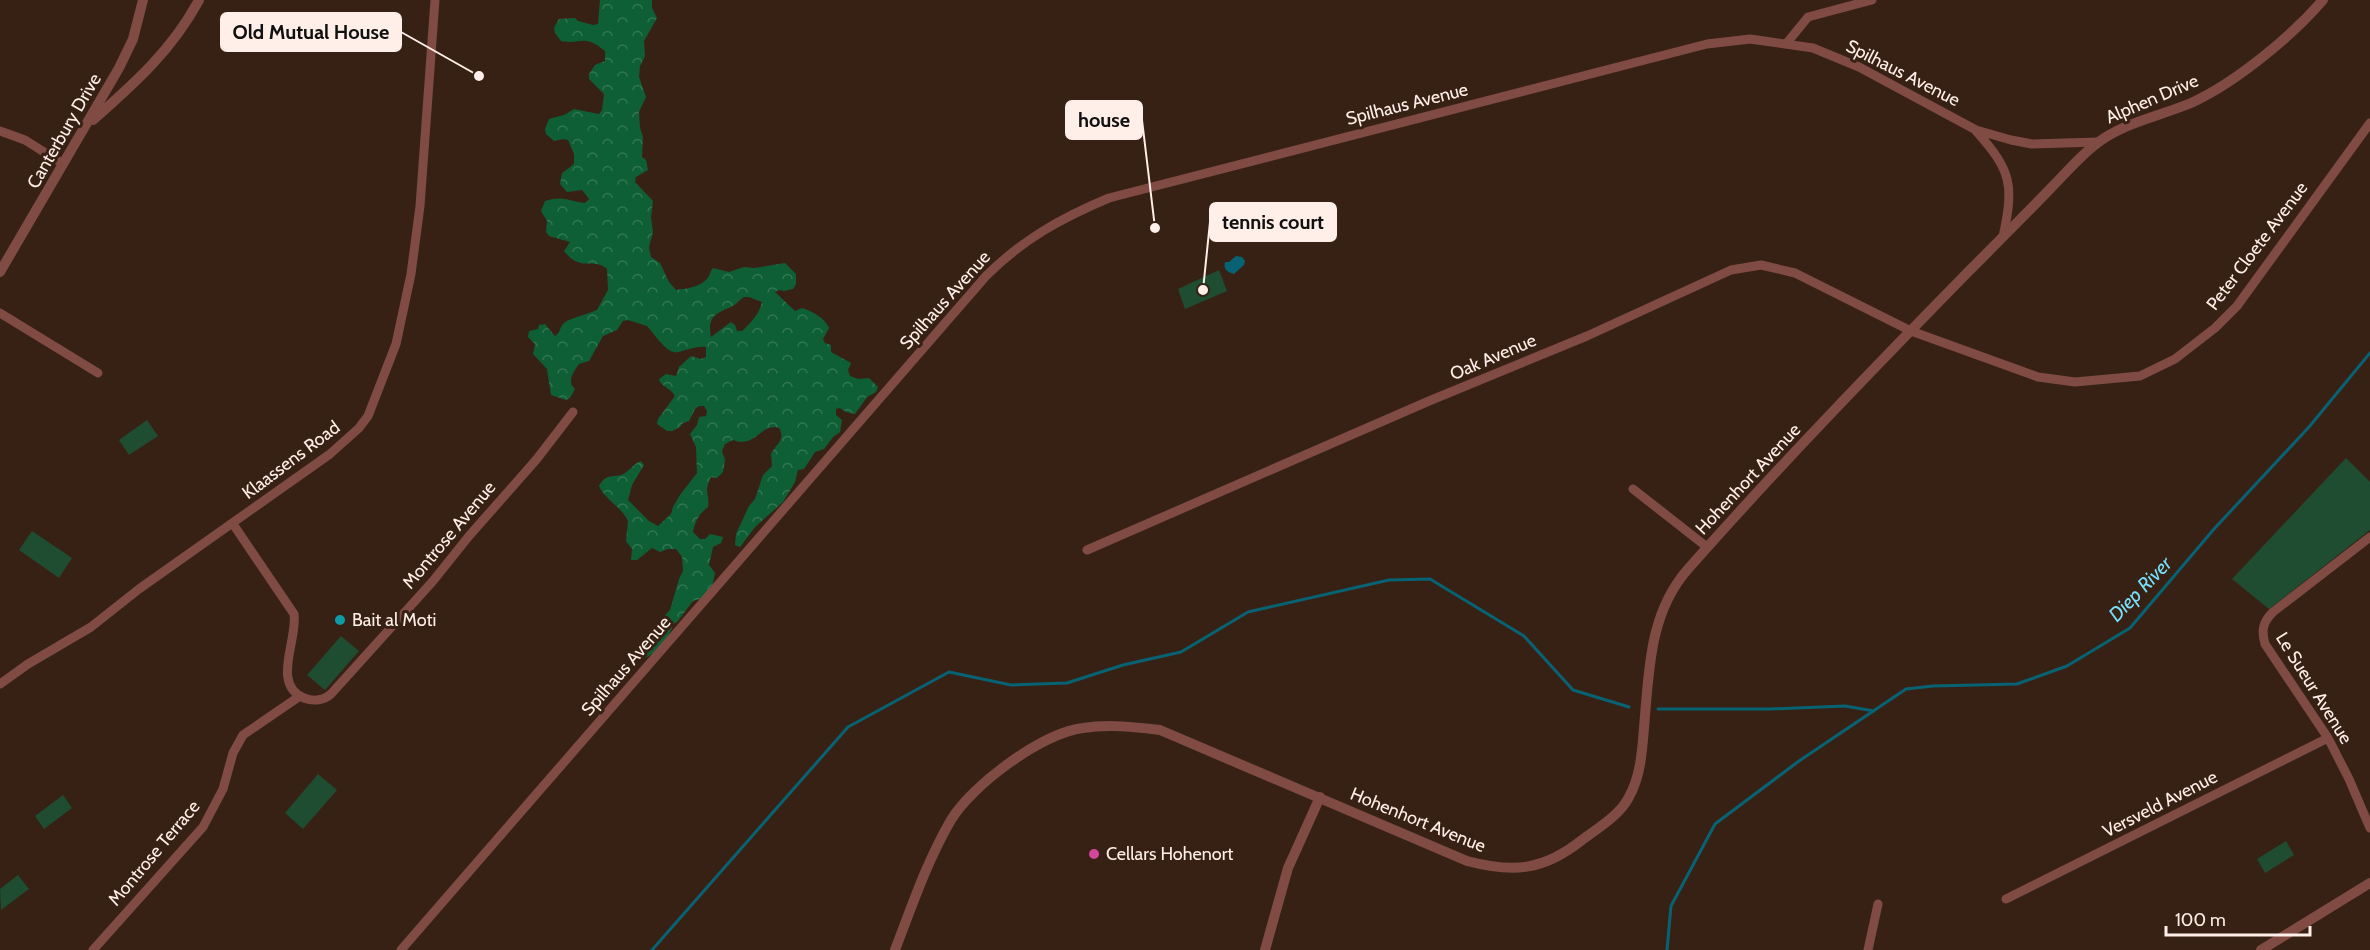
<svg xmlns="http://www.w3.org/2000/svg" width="2370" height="950" font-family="Cabin,sans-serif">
<defs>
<pattern id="forest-crowns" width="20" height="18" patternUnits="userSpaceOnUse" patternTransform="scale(1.5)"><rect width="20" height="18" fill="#0e5f36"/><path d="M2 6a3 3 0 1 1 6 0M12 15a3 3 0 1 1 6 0" fill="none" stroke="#327653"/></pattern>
</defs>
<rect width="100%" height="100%" fill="#372115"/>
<path fill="url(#forest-crowns)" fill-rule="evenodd" d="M600,0H652V8L657,18L644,41L645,56L640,66L639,77L646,97L639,112L640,128L643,137L642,157L646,160L648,170L636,177L635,182L653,201L651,217L653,232L649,247L651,257L660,263L669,282L676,290C685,289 703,287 709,276C710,273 711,270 713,268L729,272L744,267L754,268L785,263L796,274V284L793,289L784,291L779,290L775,292L795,311L802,308C812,311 825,318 829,328L823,339L825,343L831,345V352L851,363L848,370L850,376L858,379L869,378L878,387L876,392L867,397L855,414L846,412L840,408L836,409V415L842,420L840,432L833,437L824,449L815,452L804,469L798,470L795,482L783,502L755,527L740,547L735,545L736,534L749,506L755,499L763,475L772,466L771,454C776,444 786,440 779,428C761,422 756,449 733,440L725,444L722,451L725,460L723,472L717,478L711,477C703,493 710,493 708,507C699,514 695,521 693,532L700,539H705L710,534L723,537L721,543L713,547L709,565L715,573L713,583L706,594L700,599L693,601L677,622L673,624C669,639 658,652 645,658L644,653L655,637L661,620L670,610L679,579L683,571L682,557L676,549H668L660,552L652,548L637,560H631L632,549L626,541L628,521C621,506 605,500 599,486C607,471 617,479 625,473C631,469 635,463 641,461L644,465L632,485L628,500L649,521L658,526L671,514L673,507L680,495L697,473L696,447L690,434L697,425L699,417L706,416L707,411L704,406H699L695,409L689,421L683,423L680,427L672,431H667L657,424L658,419L675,396C671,388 661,387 659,379L666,374L676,376L679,367L691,356L701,359L706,357V347C696,346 688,350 678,352C667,355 654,333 647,326L628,320L623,321L617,330L603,336L589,361L579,364C574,371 566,382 575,389L570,398L566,400L551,395L547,369L533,354L535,344L528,337L529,331L538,329L539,325L545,324L555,336C561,332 559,328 564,323C568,319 591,313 597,310L608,290L607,269C595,257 581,273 564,251L570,242L549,236L546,232L547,221L541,211L545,201C563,195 568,201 585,203L589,199L582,190L567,192L560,184L562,173L574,164V154L568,140L563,139L554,141L546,134L545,129L549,119L564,115L574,109L599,114L602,110L604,94L589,79V74L595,65L605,61V51C583,33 582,45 561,41L555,33L554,28L559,19L575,18L578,21L593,25L598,24ZM744,297H749L762,302C760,313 750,324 742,331H737L735,325L731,322L711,337C707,317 716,313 731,307C736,305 739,300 744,297Z"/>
<path fill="#1f4d31" d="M1219,270L1227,291L1185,309L1178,289Z
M147,420L158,436L129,455L119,440Z
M2346,458L2370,482V530L2269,609L2232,579Z
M32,531L72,558L59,578L19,550Z
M341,636L359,651L325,690L307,675Z
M318,774L337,790L303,829L285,813Z
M63,795L72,808L44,829L35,816Z
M2286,841L2294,855L2265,873L2257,859Z
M18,875L29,889L1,910L0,889Z"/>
<path fill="#076374" d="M1236,256L1242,257L1245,261L1244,265L1234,274C1227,272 1223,269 1225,262H1229Z"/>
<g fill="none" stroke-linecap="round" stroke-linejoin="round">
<path stroke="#076374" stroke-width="3" d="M1658,709H1770L1845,706L1874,711
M652,950L848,727L949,672L1011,685L1067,683L1123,665L1181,652L1248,612L1389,580L1430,579L1524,636L1573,690L1629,707
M1667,950L1671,906L1715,824L1799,761L1906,689L1933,686L2017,684L2067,666L2130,628L2214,529L2309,427L2370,353"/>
<path stroke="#7f4b43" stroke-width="9" d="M1786,44L1808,17L1872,0
M0,131L25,140L63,164
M1976,131C2012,171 2014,185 2003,237
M0,313L98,373
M1633,489L1707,547
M233,524L294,614C298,640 271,684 304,698C314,702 324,700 331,694L433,581L469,536L536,460L573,412
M2370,537L2273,612C2263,622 2261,630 2265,644L2328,738L2349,779L2370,828
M1087,550L1429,401L1587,336L1731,270L1761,265L1795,273L1911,331L2038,377L2075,382L2140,376L2175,359L2215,328L2237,306L2370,123
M0,684L28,664L91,627L139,589L330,454L359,428L368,416L396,344L411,274L420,206L435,0
M2006,899L2328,738
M93,950L203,827L223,789L233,753L243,735L300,696
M401,950L986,276C1022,240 1061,218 1109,198L1707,44L1750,39L1813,48L1859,67L1976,130L2011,140L2032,144L2098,142
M1868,950L1878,904"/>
<path stroke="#7f4b43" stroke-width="10" d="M93,120C136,82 172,50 199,0
M0,272L119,68L133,39L143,0
M895,950C912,906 927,861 951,820C972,785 1042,733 1083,728C1108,724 1135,727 1160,730L1467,861C1513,873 1543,871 1582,840C1598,828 1620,815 1629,797C1641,775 1642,751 1644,728C1649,671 1649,613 1688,569C1778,467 1873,369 1968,272C1995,245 2023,217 2050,189C2065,174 2079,157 2096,144C2122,123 2160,116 2191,103C2235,83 2291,37 2323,0
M1265,950L1288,868L1320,797
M2261,950L2370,883"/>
</g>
<circle fill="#0f9aa8" stroke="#372115" stroke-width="2" cx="340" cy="620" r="6"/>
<circle fill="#d1479c" stroke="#372115" stroke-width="2" cx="1094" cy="854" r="6"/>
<g text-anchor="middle" stroke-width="6" stroke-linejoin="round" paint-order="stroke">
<g font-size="18" fill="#ffefe8" stroke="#372115">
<text transform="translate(1903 73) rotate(27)" y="6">Spilhaus Avenue</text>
<text transform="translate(2152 99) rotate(-23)" y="6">Alphen Drive</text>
<text transform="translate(1407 104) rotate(-14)" y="6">Spilhaus Avenue</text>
<text transform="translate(64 131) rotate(-60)" y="6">Canterbury Drive</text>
<text transform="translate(2257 246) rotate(-53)" y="6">Peter Cloete Avenue</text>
<text transform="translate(945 300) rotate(-48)" y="6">Spilhaus Avenue</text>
<text transform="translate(1493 357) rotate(-23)" y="6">Oak Avenue</text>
<text transform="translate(291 460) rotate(-37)" y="6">Klaassens Road</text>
<text transform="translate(1748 479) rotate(-47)" y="6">Hohenhort Avenue</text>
<text transform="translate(449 535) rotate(-50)" y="6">Montrose Avenue</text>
<text transform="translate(626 666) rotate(-49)" y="6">Spilhaus Avenue</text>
<text transform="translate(2314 688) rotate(58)" y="6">Le Sueur Avenue</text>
<text transform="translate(2160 804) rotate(-27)" y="6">Versveld Avenue</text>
<text transform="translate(1418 820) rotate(22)" y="6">Hohenhort Avenue</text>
<text transform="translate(154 853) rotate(-50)" y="6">Montrose Terrace</text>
</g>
<g font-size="18" fill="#ffefe8" stroke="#372115" text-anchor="start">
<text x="352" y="626">Bait al Moti</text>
<text x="1106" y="860">Cellars Hohenort</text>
</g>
<g font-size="20" font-style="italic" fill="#76dff9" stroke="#372115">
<text transform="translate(2140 589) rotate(-46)" y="7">Diep River</text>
</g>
</g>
<path fill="none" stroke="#ffefe8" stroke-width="2" d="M479 76L401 32M1155 228L1142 120M1203 290L1210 222"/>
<g fill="#ffefe8" stroke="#372115" stroke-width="2">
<circle cx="479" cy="76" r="6"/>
<circle cx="1155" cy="228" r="6"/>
<circle cx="1203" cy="290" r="6"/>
</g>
<g fill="#ffefe8" stroke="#ffefe8" stroke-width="2">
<rect x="221" y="13" width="180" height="38" rx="6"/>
<rect x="1066" y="101" width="76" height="38" rx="6"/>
<rect x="1210" y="203" width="126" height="38" rx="6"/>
</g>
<g font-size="20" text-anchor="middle" font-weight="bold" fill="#111">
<text x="311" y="39">Old Mutual House</text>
<text x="1104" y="127">house</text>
<text x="1273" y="229">tennis court</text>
</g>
<path d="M2166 926v9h144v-9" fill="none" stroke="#ffefe8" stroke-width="3"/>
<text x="2175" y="926" font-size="18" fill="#ffefe8" stroke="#372115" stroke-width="4.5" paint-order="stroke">100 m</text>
</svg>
